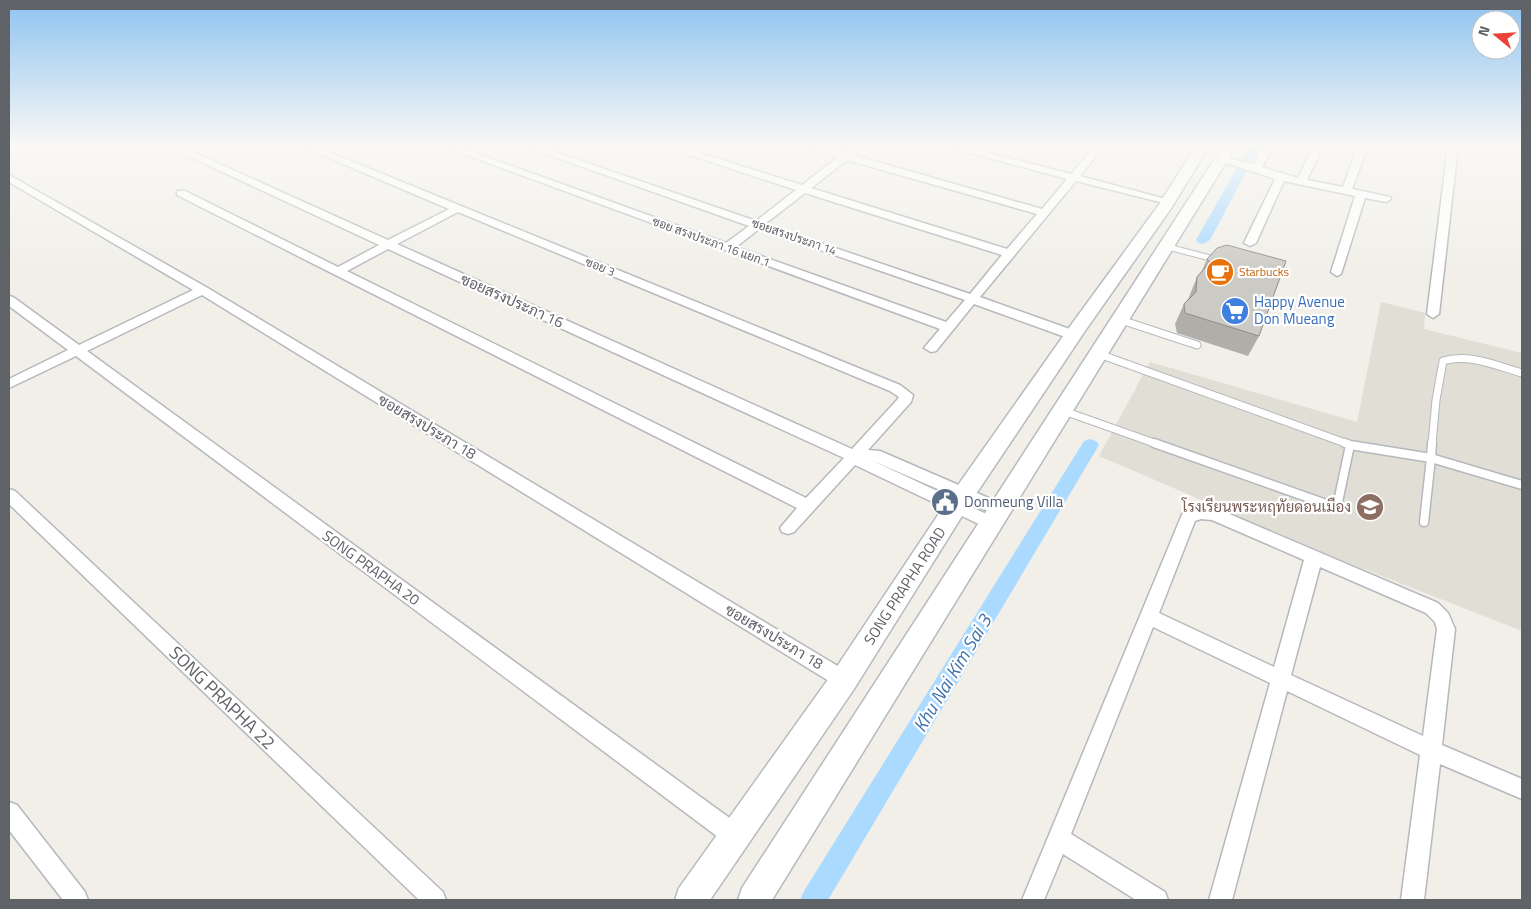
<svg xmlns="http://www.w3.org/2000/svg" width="1531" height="909" font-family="'Titillium Web',Sarabun,sans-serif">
<rect width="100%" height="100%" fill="#f1efe8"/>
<path fill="#e1ded6" d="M1381,302L1425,313L1424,329L1522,353V631L1336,558L1099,456L1150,362L1357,422Z"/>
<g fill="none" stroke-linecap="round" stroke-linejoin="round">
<path fill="#aadaff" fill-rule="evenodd" d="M1249,146H1260L1210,240L1203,244L1198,243L1196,240Z
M1090,439L1096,441L1099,445L828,900H800L804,891L1084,441Z"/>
<defs>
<path id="lane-far2" d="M1168,247L1218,260"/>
<path id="lane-far1" d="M1121,320L1197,345
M1099,354L1348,444
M1064,411L1157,444
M1432,444L1436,400L1443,361C1469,353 1497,366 1522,373"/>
<path id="lane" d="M1154,443L1332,506L1338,502L1350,445L1345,443
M1350,445L1431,458L1432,443
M1424,522L1431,458L1522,485"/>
<path id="street" d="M167,146H180L388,240L449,209L301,146H314L900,385L913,395L911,402L868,450L880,451L1007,506L1009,510L1007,514L1001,516L995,514L871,460L997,519L999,523L997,527L991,529L985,527L855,465L794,532L788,534L782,532L780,528L797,508L177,195V191H185L338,267L379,245ZM458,212L890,391L899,397L897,400L852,449L397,244ZM388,249L844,458L806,498L347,271Z
M442,146H456L726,243L749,226L524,146H538L756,221L796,190L662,146H677L802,185L838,157L805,146H821L844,153L853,146H863L853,155L1042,209L1067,179L944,146H961L1071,174L1095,146H1104L1080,176L1173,201L1168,204L1076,181L980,297L1078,332L1079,335L1078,338H1068L974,304L936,351L931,352L924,348L940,329ZM847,160L1037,214L1007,249L811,188ZM805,193L1002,255L970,294L765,224ZM759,229L965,300L946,322L736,247Z
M1263,146H1273L1262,167L1298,178L1313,146H1323L1307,180L1343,187L1358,146H1368L1352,189L1390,197L1391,199L1386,202L1365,198L1341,274L1337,276L1331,272L1355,196L1284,181L1256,243L1250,246L1244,243L1275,179L1217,160L1222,157L1254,164Z
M1448,146H1458L1439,314L1433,318L1427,314Z
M9,175L206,287L851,674L854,680L851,686L844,689L837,686L202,295L87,351L742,827L745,835L742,843L734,846L726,843L76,356L9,388V379L68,350L9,306V296L13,297L79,345L193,290L9,182Z
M9,489L15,491L443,892L446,900H419L9,504Z
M1201,507L1220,510L1438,603L1448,613L1455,629L1442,745L1522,779V799L1440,764L1424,900H1401L1420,755L1287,691L1232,900H1209L1270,683L1153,627L1071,834L1165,892L1168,900H1136L1063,854L1044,900H1022L1181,517L1183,513ZM1201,519L1212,520L1304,560L1274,667L1159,613L1195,521ZM1320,567L1426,613L1435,622L1437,629L1423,736L1291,675Z
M9,802L17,805L85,892L88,900H63L9,830Z"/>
<path id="secondary" d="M1196,146H1209L1172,207L1085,331L972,500L854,689L710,900H675L679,888L834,671L956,488L1071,325L1158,206Z
M1223,146H1236L772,900H738L742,888Z"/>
</defs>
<use href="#lane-far2" stroke="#b5b8bc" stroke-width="7"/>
<use href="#lane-far1" stroke="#b5b8bc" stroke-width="9"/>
<use href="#lane" stroke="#b5b8bc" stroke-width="11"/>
<use href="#street" stroke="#b5b8bc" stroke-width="3"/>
<use href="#secondary" stroke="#b6babf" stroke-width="3"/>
<use href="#lane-far2" stroke="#fff" stroke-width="5"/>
<use href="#lane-far1" stroke="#fff" stroke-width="7"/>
<use href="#lane" stroke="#fff" stroke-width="8"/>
<use href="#street" fill="#fff" fill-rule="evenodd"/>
<use href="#secondary" fill="#fff" fill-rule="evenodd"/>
</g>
<path fill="#afaea9" d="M1217,248L1259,336L1248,356L1177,333L1175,324L1184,304L1188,299L1189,297L1197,277L1201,273L1207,259Z"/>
<path fill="#cccac5" stroke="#8f8d8a" d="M1227,245L1286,261L1259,336L1185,313L1184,304L1196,292L1197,277L1210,262L1207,259L1217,248Z"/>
<linearGradient id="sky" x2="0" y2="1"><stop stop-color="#8fc3f1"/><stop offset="0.53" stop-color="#f9f8f5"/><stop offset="1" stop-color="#f9f8f5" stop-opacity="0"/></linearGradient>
<rect width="1531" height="274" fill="url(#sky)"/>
<defs>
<symbol id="cafe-disc" viewBox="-11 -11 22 22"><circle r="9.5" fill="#e8710a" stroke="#fff"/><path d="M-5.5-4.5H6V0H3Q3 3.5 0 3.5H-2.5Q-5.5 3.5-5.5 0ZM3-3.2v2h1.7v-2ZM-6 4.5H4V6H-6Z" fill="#fff"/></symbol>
<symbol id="supermarket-disc" viewBox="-11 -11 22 22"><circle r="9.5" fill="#3f7fe0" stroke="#fff"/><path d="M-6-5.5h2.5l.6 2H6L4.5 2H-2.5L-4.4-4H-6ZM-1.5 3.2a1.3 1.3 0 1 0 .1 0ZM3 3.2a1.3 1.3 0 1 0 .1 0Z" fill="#fff"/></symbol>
<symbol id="civic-disc" viewBox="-11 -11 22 22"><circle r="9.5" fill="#5c6f8a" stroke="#fff"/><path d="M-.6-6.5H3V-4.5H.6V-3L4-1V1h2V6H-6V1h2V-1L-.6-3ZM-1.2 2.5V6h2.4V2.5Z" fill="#fff"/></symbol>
<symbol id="school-disc" viewBox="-11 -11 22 22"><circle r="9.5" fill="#8d6e63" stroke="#fff"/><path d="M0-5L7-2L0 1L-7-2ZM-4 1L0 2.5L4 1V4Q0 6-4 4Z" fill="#fff"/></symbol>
</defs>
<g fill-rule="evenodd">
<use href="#cafe-disc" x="1204" y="256" width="32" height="32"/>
<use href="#supermarket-disc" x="1219" y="295" width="32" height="32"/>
<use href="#civic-disc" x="929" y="486" width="32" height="32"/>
<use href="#school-disc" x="1354" y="491" width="32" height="32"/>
</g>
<g text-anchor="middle" stroke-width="4.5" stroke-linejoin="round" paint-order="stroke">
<g font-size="12" fill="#5f6368" stroke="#fff">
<text transform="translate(794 237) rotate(19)" y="4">ซอยสรงประภา 14</text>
<text transform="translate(711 242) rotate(20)" y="4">ซอย สรงประภา 16 แยก 1</text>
<text transform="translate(600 267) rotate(22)" y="4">ซอย 3</text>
</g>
<g font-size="12" fill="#c56008" stroke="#fff" text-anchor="start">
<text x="1239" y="276">Starbucks</text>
</g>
<g font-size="15" fill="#5f6368" stroke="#fff">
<text transform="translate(512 301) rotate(24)" y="5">ซอยสรงประภา 16</text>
<text transform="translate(427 427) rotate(31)" y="5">ซอยสรงประภา 18</text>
<text transform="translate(371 568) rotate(36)" y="5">SONG PRAPHA 20</text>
<text transform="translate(905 586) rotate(-57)" y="5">SONG PRAPHA ROAD</text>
<text transform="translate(774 637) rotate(31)" y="5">ซอยสรงประภา 18</text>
</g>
<g font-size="15" fill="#366cbe" stroke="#fff" text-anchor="start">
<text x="1254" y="307">Happy Avenue<tspan x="1254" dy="17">Don Mueang</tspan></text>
</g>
<g font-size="15" fill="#4e5e75" stroke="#fff" text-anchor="start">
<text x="964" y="507">Donmeung Villa</text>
</g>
<g font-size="15" fill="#785e54" stroke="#fff" text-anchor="end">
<text x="1351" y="512">โรงเรียนพระหฤทัยดอนเมือง</text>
</g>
<g font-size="18" fill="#5f6368" stroke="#fff">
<text transform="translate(222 698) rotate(44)" y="6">SONG PRAPHA 22</text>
</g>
<g font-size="19" font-style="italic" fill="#4174aa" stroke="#fff">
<text transform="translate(952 673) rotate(-59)" y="7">Khu Nai Kim Sai 3</text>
</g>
</g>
<rect width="1531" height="909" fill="none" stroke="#5f6368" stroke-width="20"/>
<g transform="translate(1496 35) rotate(288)"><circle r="24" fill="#ffffff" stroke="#bfc1c3"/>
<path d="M0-4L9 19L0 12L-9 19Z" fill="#ea4335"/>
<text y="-8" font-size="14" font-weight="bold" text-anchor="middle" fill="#5f6368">N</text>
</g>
</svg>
